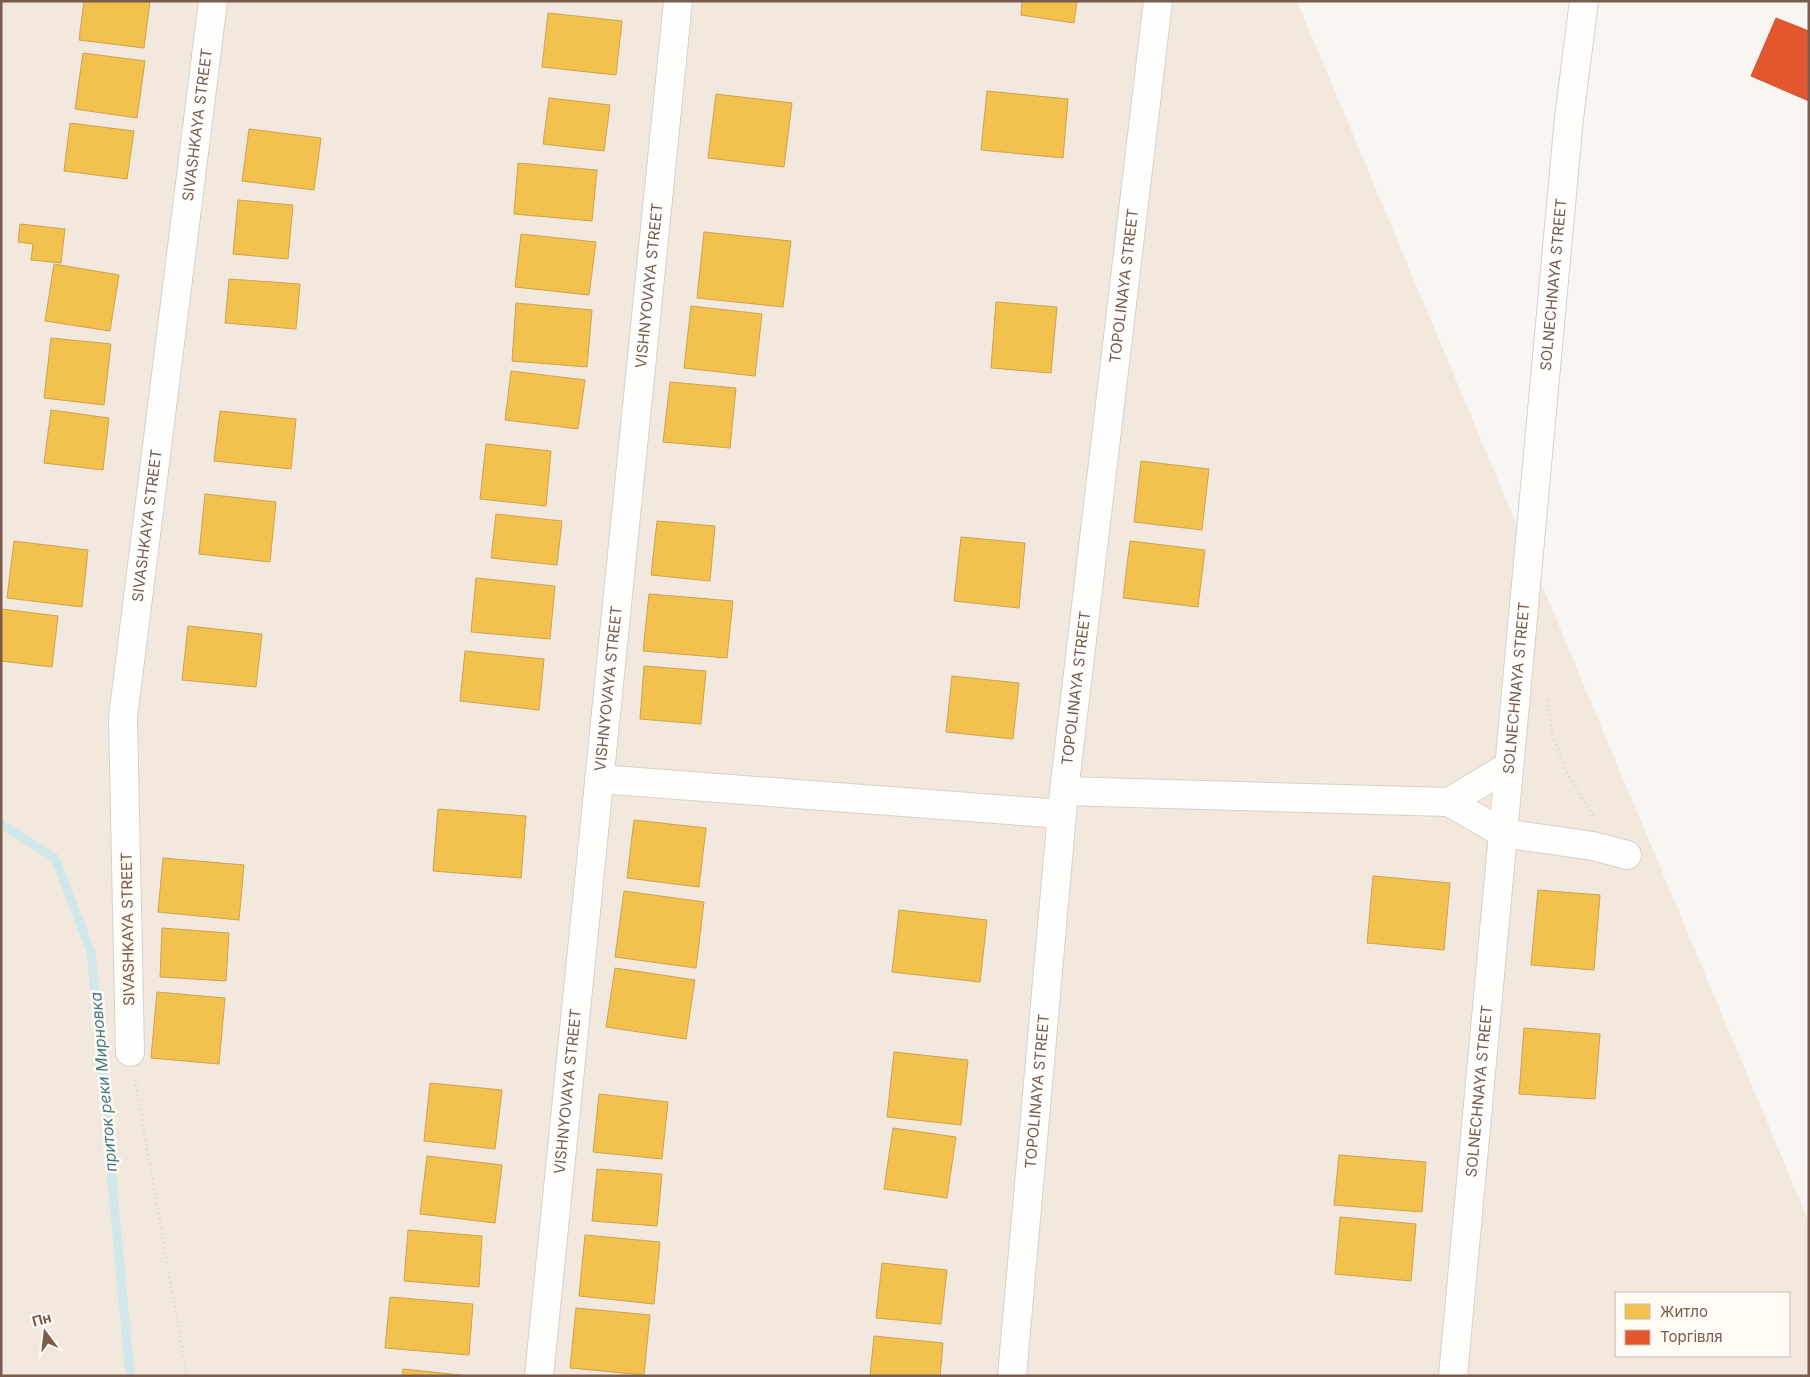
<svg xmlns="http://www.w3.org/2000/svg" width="1810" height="1377" font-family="Inter,sans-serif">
<rect width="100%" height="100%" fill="#f9f5f0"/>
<path fill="#f2e8de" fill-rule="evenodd" d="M1,1H1297L1809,1222V1376H1ZM1616,1293H1789V1356H1616Z"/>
<path fill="#f2c14e" stroke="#cea34e" d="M84,1H150L144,48L79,40Z
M1022,1H1077L1074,23L1021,15Z
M548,13L622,21L616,75L542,67Z
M83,53L145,61L137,118L75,109Z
M987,91L1068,99L1063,158L981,150Z
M716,94L792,103L784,167L708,158Z
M549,98L610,105L604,151L543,144Z
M70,123L134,131L127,179L64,171Z
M249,129L321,138L314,190L242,181Z
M518,163L597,170L592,221L514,214Z
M238,200L293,205L288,259L233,254Z
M20,224L65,229L61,263L31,260L33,244L18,242Z
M704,232L791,241L783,307L697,298Z
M521,234L596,242L589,295L515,287Z
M54,264L119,275L110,331L45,321Z
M229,279L300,284L296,329L225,323Z
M996,302L1057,307L1051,373L991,368Z
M516,303L592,310L587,367L512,361Z
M691,306L762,314L755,376L684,368Z
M51,338L111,344L104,405L44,398Z
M511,371L585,380L578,429L505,420Z
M670,382L736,388L730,448L663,442Z
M51,410L109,418L103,470L44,463Z
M220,411L296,419L291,469L214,461Z
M486,444L551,451L546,506L480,499Z
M1141,461L1209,469L1202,530L1134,522Z
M205,494L276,502L270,562L199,554Z
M496,514L562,521L557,565L491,558Z
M657,521L715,526L710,581L651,575Z
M961,537L1025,543L1019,608L954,601Z
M14,541L88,550L82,607L7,598Z
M1130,541L1205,550L1198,607L1123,598Z
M476,578L555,586L550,639L471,632Z
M649,594L733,601L727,658L643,651Z
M1,609L58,616L52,667L1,661Z
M188,626L262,634L256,687L182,680Z
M465,651L544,659L539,710L460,701Z
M644,666L706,671L701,724L640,719Z
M952,676L1019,683L1013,739L946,732Z
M438,809L526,816L521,878L433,871Z
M634,820L706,828L699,887L627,878Z
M163,858L244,865L239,920L158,912Z
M1373,876L1450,883L1444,950L1367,943Z
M1538,890L1600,895L1594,970L1531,965Z
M624,891L704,902L696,968L615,957Z
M899,910L987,920L980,982L892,972Z
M162,928L229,933L226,981L160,977Z
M615,968L695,980L686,1039L606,1027Z
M157,992L225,998L219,1064L151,1058Z
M1524,1028L1600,1034L1595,1099L1519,1094Z
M894,1052L968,1060L961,1125L887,1117Z
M430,1083L502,1090L495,1149L424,1141Z
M599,1094L668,1102L662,1159L593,1152Z
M893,1128L956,1137L947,1198L884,1189Z
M1339,1155L1426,1162L1422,1212L1334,1205Z
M427,1156L502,1165L495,1223L420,1214Z
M597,1169L662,1174L657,1226L592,1221Z
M1340,1217L1416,1224L1411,1281L1335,1274Z
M408,1230L482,1236L479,1287L404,1281Z
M585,1235L660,1242L654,1304L579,1296Z
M882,1263L947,1270L941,1324L876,1318Z
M390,1297L473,1304L469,1355L385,1348Z
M576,1308L650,1315L644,1375L570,1368Z
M874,1336L943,1343L940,1376H870Z
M403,1369L470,1376H402Z"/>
<path fill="#e4572e" stroke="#c45837" d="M1776,18L1809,31V101L1751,76Z"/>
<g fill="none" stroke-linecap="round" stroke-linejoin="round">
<path stroke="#d0e8ea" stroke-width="9" d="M1,824L55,858L91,952L130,1376"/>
<defs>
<g id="street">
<path d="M599,779L1061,814"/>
<path d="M1064,791L1449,802L1503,833L1593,846L1627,855"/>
<path d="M1449,802L1509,766"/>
<path id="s1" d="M130,1052L123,717L213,1"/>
<path id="s2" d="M539,1376L678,1"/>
<path id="s3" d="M1012,1376L1064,791L1158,1"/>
<path id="s4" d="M1453,1376L1569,118L1584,1"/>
</g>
</defs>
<use href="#street" stroke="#d7d1cb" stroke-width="30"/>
<path stroke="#dcd5d0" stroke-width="3" stroke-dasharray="1 4" stroke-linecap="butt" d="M1547,700L1553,735L1565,770L1593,816
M135,1080L187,1376"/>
<use href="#street" stroke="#fefefd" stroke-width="28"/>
</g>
<g text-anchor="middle" stroke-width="5" stroke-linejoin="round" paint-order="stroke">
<g font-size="15" fill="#7a5c4d" stroke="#fffaf3">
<text dy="5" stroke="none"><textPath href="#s1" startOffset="932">SIVASHKAYA STREET</textPath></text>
<text dy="5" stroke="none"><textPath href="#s3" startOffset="1096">TOPOLINAYA STREET</textPath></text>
<text dy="5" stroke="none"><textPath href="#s4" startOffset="1096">SOLNECHNAYA STREET</textPath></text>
<text dy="5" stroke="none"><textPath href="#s2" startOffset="1096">VISHNYOVAYA STREET</textPath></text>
<text dy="5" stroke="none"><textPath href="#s1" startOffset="528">SIVASHKAYA STREET</textPath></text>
<text dy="5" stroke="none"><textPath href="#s2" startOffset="691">VISHNYOVAYA STREET</textPath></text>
<text dy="5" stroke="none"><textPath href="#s3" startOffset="691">TOPOLINAYA STREET</textPath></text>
<text dy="5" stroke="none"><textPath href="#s4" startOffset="691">SOLNECHNAYA STREET</textPath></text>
<text transform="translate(128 929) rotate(-91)" y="5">SIVASHKAYA STREET</text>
<text dy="5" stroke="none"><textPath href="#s2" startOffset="286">VISHNYOVAYA STREET</textPath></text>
<text dy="5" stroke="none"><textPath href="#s3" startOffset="286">TOPOLINAYA STREET</textPath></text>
<text dy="5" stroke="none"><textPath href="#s4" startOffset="286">SOLNECHNAYA STREET</textPath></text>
</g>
<g font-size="16" font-style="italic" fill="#437c86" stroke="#fffaf3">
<text transform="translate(103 1082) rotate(-95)" y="6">приток реки Мирновка</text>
</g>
</g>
<rect width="1810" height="1377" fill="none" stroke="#7a5c4d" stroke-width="5"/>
<rect x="1615" y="1292" width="175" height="65" fill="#fffaf3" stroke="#cabbb1"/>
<rect x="1625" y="1304" width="25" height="15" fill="#f2c14e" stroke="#cabbb1"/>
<text x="1660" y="1317" font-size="15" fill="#7a5c4d">Житло</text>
<rect x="1625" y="1330" width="25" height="15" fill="#e4572e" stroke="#cabbb1"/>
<text x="1660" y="1342" font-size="15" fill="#7a5c4d">Торгівля</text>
<g transform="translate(45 1332) rotate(345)" stroke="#fffaf3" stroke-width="4" paint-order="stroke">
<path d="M0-4L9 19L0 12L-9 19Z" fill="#7a5c4d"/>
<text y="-8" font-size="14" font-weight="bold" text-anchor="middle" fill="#7a5c4d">Пн</text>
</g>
</svg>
